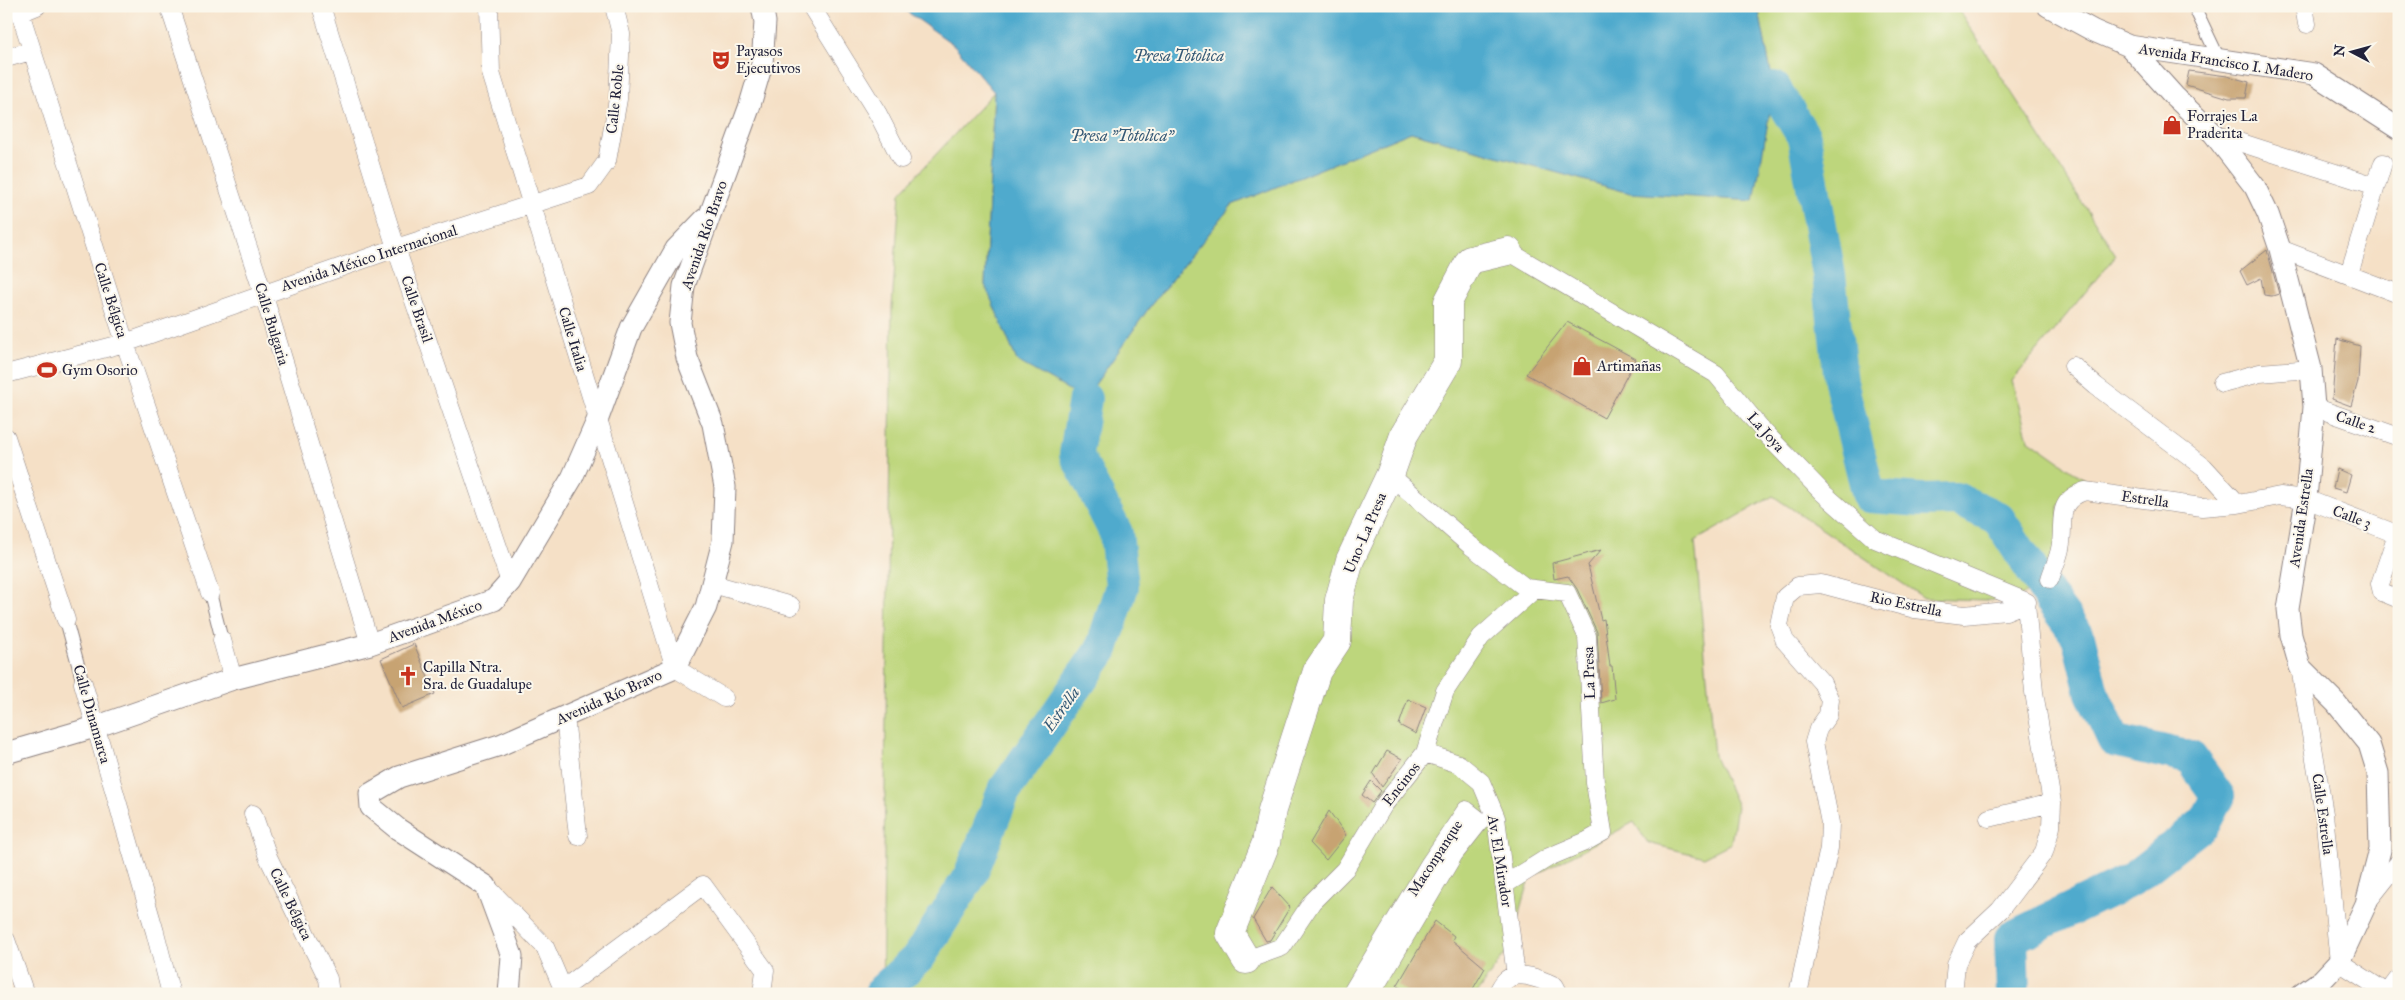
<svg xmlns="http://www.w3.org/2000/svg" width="2405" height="1000" font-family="'IM FELL Great Primer',serif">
<rect width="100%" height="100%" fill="#fbf7ec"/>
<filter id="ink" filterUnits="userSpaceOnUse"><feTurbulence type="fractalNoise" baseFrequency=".02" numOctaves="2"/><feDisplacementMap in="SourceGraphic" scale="10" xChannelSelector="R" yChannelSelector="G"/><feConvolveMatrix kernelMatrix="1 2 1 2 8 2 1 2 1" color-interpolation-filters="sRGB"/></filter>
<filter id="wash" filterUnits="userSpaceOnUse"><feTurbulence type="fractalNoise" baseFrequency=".0096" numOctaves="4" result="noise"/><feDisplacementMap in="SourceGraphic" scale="20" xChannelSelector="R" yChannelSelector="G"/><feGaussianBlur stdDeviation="1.12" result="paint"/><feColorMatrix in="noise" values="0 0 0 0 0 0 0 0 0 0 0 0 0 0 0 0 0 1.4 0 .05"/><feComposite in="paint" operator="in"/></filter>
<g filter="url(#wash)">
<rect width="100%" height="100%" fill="#f5e0c6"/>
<path fill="#bdd67b" stroke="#707c5b" d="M1758,6H1956L2116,255L2012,381L2028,439L2090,483L2058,506L2059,568L2015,601L1924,598L1773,496L1695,541L1714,756L1737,806L1731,843L1704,857L1648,843L1634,822L1530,878L1510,947L1476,994H882L892,307L900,193L994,92L985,285L1084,399L1151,305L1232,205L1411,132L1630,193L1774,88Z"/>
<path fill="#50aacd" stroke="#396684" d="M899,6H1758L1774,88L1754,201L1630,193L1411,132L1232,205L1151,305L1085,399L1017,361L985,285L994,92L954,45Z"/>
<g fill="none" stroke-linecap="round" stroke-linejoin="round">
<path stroke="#50aacd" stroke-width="34" d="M1774,88L1804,137L1829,275L1841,382L1869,496L1921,500L1956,499L1998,518L2052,601L2078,636L2092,693L2114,740L2191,758L2218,796L2204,823L2131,880L2011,938L2013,994
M882,994V991L919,957L971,874L1004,791L1102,649L1122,586L1116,533L1076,454L1085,399"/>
</g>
<g id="blocks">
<path fill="#c7a372" d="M2189,71L2227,76L2249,82L2246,98H2229L2186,85Z
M2267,250L2279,294L2272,296L2264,295L2261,278L2247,285L2240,271Z
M1567,322L1636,359L1604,418L1526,374Z
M2337,339L2360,346L2358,381L2351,406L2332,399Z
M2337,469L2351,475L2346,492L2333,488Z
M1601,550L1588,565L1601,620L1604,619L1610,666H1612L1615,699L1601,703L1597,632L1577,589L1568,576L1554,579L1552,563Z
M414,644L435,694L402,708L381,659Z
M1408,699L1426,707L1416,734L1399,725Z
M1387,751L1402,759L1382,787L1373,774Z
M1371,781L1381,791L1372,803L1362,795Z
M1329,811L1346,835L1326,860L1310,843Z
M1272,887L1290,907L1270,940L1266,941L1253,919Z
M1435,921L1454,936L1452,940L1485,968L1470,994H1411L1397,986Z"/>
</g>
</g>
<g filter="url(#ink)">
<use href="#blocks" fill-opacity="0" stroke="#8c8180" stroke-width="1"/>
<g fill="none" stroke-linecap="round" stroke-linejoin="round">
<defs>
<path id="pedestrian" d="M2194,6L2220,61
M210,593L222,640
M66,620L83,683"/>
<path id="minor" d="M18,6L125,343L210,593
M169,6L263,293L370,644
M321,6L396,248L510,582
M489,6L491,73L675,668L724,698
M811,6L878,114L901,159
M2304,6L2307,24
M20,13L37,6
M6,58L31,51
M2214,134L2376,186
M2280,249L2399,294
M1508,251L1716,374L1764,432L1823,493L1875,539L2027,602L2026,603
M2349,274L2383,163
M2073,366L2096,386L2204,467L2238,504
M6,374L125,343L396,248L589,186L607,161L618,99L621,34L614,6
M2222,383L2260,373L2311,369
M2314,407L2399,437
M6,437L66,620
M1390,475L1471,546L1526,588L1567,593L1587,636L1595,783L1603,832L1587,841L1549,857L1504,885
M2397,534L2380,584L2382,592L2399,599
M2050,579C2053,569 2058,559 2060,549C2066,523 2053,502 2085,491L2202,507L2238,504L2280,496L2306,499L2399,535
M713,584L791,606
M222,640L233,679
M2300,667L2324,814L2339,962L2387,993
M83,683L155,932L171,994
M565,717L578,836
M1425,753L1459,764L1481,782L1496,818L1516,976
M253,814L268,857L328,979L330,994
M1989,818L2052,803
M488,888L545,947L563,989V994
M2368,901L2399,862
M6,940L25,994
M1246,960L1282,947L1312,902L1345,869L1383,806L1425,753L1445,691L1481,637L1535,589
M563,989L703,885L765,970L762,994
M1351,994L1430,863L1466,810L1480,821L1454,854L1371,994
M1497,994C1499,990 1502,983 1506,980C1518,969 1542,980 1555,986L1559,994
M1798,994L1829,848L1830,823L1814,742L1818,729L1828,715L1830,700L1822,683L1785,641L1779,625L1785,597L1798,586L1821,584L1915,609L1964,615L2006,611L2026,603
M1953,994L1956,964L1967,941L2000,910L2044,852L2051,827L2052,803L2034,692L2026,603
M2387,994L2399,978"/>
<path id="tertiary" d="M2048,6L2094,31L2129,46L2314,74L2399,129
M2129,46L2174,96L2214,134L2255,187L2268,214L2280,249L2311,369L2314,407L2306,499L2288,609L2291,635L2300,667L2336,703L2369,744L2378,773L2380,850L2366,904L2339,962L2322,980L2302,994
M6,753L95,727L233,679L370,644L494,600L510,582L572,478L597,421L631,328L676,249L705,219
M509,994L512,956L486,886L398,829L371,807L370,794L399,777L500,745L675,668L706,607L723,541L725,487L713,424L687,358L680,323L684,286L749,108L762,64L765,22L762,6"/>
<path id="trunk" d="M1246,960L1230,933L1266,843L1272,810L1317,671L1337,641L1339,600L1350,560L1390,475L1404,435L1448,361V302L1470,260L1508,251"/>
</defs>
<use href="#pedestrian" stroke="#8c8180" stroke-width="14"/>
<use href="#minor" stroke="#8c8180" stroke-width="19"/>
<use href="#tertiary" stroke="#8c8180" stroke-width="23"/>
<use href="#trunk" stroke="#8c8180" stroke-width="29"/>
<use href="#pedestrian" stroke="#fff" stroke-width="12"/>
<use href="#minor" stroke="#fff" stroke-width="18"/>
<use href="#tertiary" stroke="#fff" stroke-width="21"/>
<use href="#trunk" stroke="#fff" stroke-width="28"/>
</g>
</g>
<defs>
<symbol id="theatre-bare" viewBox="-9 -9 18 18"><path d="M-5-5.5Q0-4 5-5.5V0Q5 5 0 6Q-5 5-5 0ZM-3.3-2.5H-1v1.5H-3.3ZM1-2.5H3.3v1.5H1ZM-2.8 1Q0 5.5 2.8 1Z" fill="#c8321e" stroke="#fbf7ec" stroke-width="2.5" paint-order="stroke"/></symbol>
<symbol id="shop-bare" viewBox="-9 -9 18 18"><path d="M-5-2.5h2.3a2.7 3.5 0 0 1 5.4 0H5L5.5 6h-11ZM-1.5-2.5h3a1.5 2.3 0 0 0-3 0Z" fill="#c8321e" stroke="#fbf7ec" stroke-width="2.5" paint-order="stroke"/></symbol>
<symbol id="stadium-bare" viewBox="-9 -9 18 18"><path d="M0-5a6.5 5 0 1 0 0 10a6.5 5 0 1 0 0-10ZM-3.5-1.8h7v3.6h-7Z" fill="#c8321e" stroke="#fbf7ec" stroke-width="2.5" paint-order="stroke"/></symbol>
<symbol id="church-bare" viewBox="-9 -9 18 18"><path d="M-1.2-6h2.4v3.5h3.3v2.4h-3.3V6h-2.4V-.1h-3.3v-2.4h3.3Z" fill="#c8321e" stroke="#fbf7ec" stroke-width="2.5" paint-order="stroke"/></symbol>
</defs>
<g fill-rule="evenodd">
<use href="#theatre-bare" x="707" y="46" width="28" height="28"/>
<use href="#shop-bare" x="2158" y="111" width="28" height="28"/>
<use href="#shop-bare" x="1568" y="352" width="28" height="28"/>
<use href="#stadium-bare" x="33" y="356" width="28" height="28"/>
<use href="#church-bare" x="394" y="662" width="28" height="28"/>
</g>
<g text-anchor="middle" stroke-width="4" stroke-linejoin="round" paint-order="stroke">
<g font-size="15" fill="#22223b" stroke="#fbf7ec" text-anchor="start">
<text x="736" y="56">Payasos<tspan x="736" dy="17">Ejecutivos</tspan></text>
<text x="2187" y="121">Forrajes La<tspan x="2187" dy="17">Praderita</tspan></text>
<text x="1597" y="371">Artimañas</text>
<text x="62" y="375">Gym Osorio</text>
<text x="423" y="672">Capilla Ntra.<tspan x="423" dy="17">Sra. de Guadalupe</tspan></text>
</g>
<g font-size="15" fill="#22223b" stroke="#fbf7ec">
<text transform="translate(2226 62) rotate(9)" y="5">Avenida Francisco I. Madero</text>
<text transform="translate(615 99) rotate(-84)" y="5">Calle Roble</text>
<text transform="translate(704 235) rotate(-71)" y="5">Avenida Río Bravo</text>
<text transform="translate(369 258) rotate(-18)" y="5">Avenida México Internacional</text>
<text transform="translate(111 300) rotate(72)" y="5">Calle Bélgica</text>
<text transform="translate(417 309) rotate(71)" y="5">Calle Brasil</text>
<text transform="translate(272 324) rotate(73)" y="5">Calle Bulgaria</text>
<text transform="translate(573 339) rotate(73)" y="5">Calle Italia</text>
<text transform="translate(2356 422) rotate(19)" y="5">Calle 2</text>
<text transform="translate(1766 432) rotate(48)" y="5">La Joya</text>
<text transform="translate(2145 499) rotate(8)" y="5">Estrella</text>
<text transform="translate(2352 517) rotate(21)" y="5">Calle 3</text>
<text transform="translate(2301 518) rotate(-82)" y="5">Avenida Estrella</text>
<text transform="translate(1365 533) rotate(-67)" y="5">Uno-La Presa</text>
<text transform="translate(1906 604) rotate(12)" y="5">Rio Estrella</text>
<text transform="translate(435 621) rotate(-20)" y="5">Avenida México</text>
<text transform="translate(1589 673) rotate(-92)" y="5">La Presa</text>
<text transform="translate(609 697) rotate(-24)" y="5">Avenida Río Bravo</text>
<text transform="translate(92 714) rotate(74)" y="5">Calle Dinamarca</text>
<text transform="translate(1401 784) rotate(-52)" y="5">Encinos</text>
<text transform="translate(2323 814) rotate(82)" y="5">Calle Estrella</text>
<text transform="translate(1435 858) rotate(-57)" y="5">Maconpanque</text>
<text transform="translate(1500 861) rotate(81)" y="5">Av. El Mirador</text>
<text transform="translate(291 904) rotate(64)" y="5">Calle Bélgica</text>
</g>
<g font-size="16" font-style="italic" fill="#345875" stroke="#fbf7ec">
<text x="1179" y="61">Presa Totolica</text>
<text x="1122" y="141">Presa "Totolica"</text>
<text transform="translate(1061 709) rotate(-55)" y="6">Estrella</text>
</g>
</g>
<rect width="2405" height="1000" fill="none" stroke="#fbf7ec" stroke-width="25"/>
<g transform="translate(2352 52) rotate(276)" stroke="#fbf7ec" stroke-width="4" paint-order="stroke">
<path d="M0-4L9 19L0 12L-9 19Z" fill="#22223b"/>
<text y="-8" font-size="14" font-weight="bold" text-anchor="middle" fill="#22223b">N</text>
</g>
</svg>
